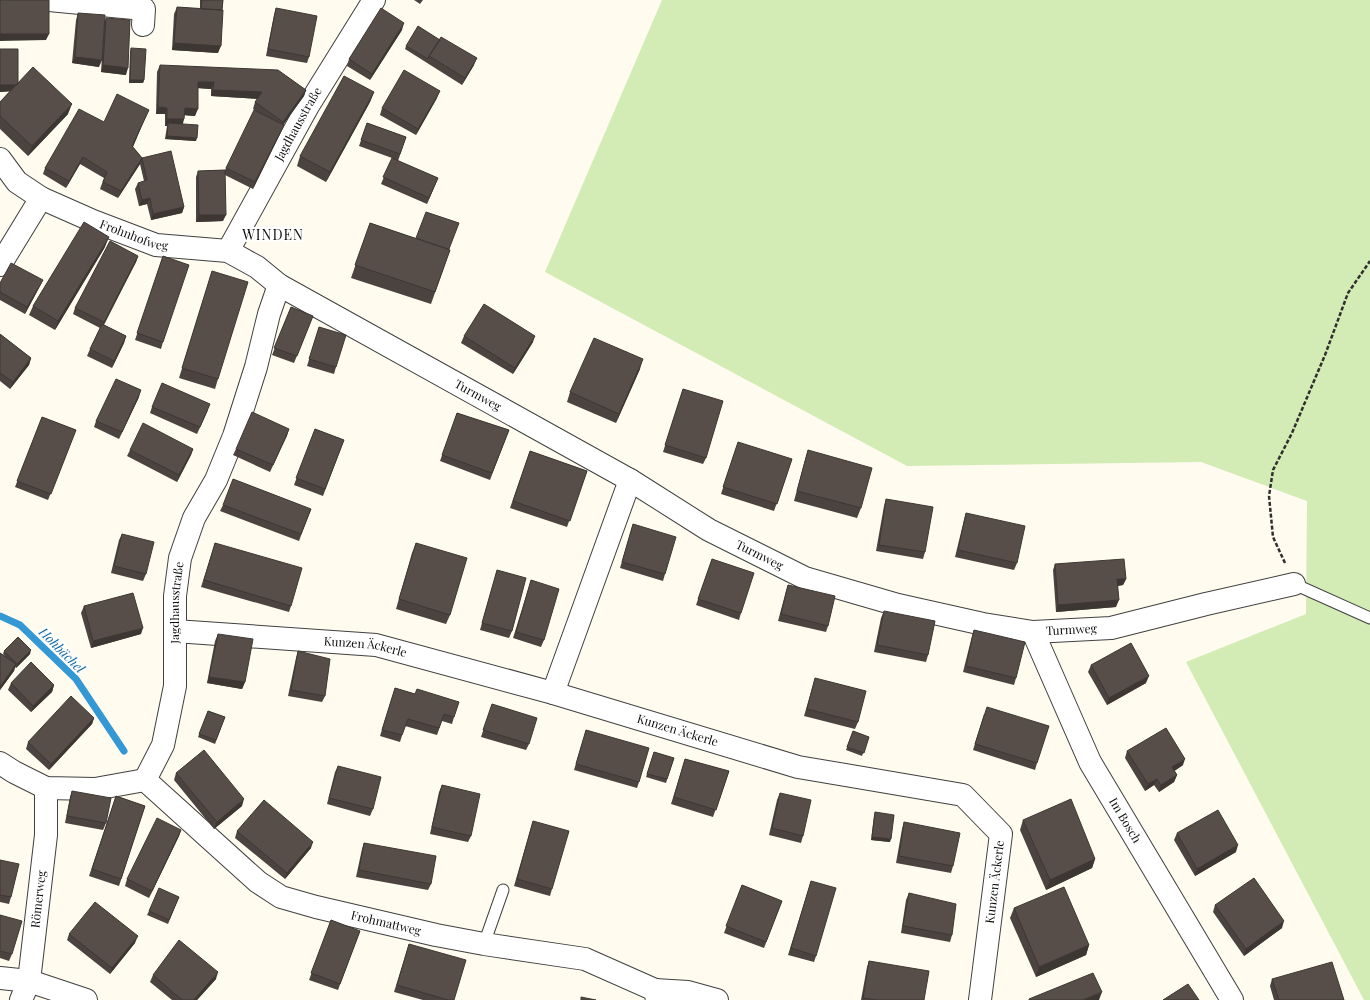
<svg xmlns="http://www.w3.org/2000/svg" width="1370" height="1000" font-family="'Playfair Display',serif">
<rect width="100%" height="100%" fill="#fffbee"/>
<path fill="#d3ebb5" d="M662,0H1370V1000H1364L1186,662L1306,614L1307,501L1201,462L907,466L545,272Z"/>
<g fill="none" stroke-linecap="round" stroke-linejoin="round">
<path stroke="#3398d4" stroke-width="7" d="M0,616L20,625L76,679L124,751"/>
<defs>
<path id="service" d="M1294,584L1370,618
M484,944L503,890"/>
<g id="minor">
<path d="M49,0L144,9L143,25"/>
<path id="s1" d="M0,159L17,182L41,198L93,221L156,245L228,251L257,267L279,285L630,480L709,530L805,578L898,605L983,624L1033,632L1111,628L1206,604L1294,584"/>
<path id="s2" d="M228,251L308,106L374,0"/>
<path d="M0,265L41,198"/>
<path id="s3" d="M175,631L376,645L553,693L798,767L963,795L1001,834L980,1000"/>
<path id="s4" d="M1033,632L1090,762L1232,1000"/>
<path d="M553,693L630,480"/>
<path d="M0,763L14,772L46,788L95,789L145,780"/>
<path id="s5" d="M145,780L258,882L281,897L316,907L436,935L484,944L585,959L655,990L657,1000"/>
<path id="s6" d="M145,780L163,745L175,686V596L180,558L194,518L216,480L234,436L256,367L269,314L279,285"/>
<path d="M0,978L29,981L86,1000"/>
<path d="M655,990L688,992L717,1000"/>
<path id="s7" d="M21,1000L29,981L46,835V788"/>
</g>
</defs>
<use href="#service" stroke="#404040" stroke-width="13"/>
<use href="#minor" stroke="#404040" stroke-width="24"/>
<path stroke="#2f2f2f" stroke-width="2.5" stroke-dasharray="4 2" stroke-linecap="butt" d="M1285,563L1273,537L1269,496L1273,470L1292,433L1325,355L1348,293L1370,261"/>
<use href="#service" stroke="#fff" stroke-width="11"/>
<use href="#minor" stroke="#fff" stroke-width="22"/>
</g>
<path fill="#4b433f" d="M200,0H223L218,53L172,50L174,14L177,7L200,9Z
M414,0H423L420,4Z
M276,8L309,57L307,63L266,56L274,15Z
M78,13L99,67L72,63L76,20Z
M106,18L126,75L101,72L104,24Z
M402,30L370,80L347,66L349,59Z
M406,46L474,65L462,85L405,49Z
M131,48L144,80L143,83H129L130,52Z
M0,49L18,83L68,114L28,156L0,129V102L10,91L0,92Z
M160,65L306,90L304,96L283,125L281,132L253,189L225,175L223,221L196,222V177L198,171L225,170L226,168L258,113L253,109L255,102L258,99L211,96V89L198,88L195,116L184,115L183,124L196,141L165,139L167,126H165V114H156L157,72Z
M374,92L370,102L326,182L297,166L300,156Z
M437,98L416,135L380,115L382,108Z
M146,116L133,147L184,207L182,213L151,220L147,204L139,206L135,189L138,183L144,181L140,164L118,198L100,189L104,178L80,164L66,188L43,174L45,168L104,122Z
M367,123L406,137L398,161L438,178L427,204L381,184L392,158L359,146Z
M370,223L450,250L431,304L351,278Z
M105,247L55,330L29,315L33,306Z
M138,256L136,262L104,325L126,336L124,343L112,368L87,356L90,349L100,328L73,314L75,308Z
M163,256V342L161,349L135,340Z
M212,271L218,379L215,389L179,378Z
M43,280L40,286L25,314L0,300V283Z
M291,307L313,316L294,363L272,355Z
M319,327L336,367L334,374L307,366Z
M0,334L31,358L29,365L10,389L0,381Z
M464,336L533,342L513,374L461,343Z
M640,369L616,423L567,402L570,392Z
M683,389L706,458L703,464L663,452Z
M139,397L119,439L94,427L96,421Z
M152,407L208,410L197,434L150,413Z
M457,413L509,430L490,480L440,461Z
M42,417L76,430L48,500L15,487Z
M289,429L270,472L233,455L236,449Z
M315,429L344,440L323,496L294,485Z
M736,448L792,459L774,511L721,494Z
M193,449L191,455L177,482L127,456L130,450Z
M808,450L861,508L857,518L794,501L805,460Z
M530,451L587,471L567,527L510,508Z
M886,499L925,552L923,559L876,551L884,506Z
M223,505L311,509L299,541L220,511Z
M966,513L1017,563L1014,570L955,557L964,520Z
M633,524L665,574L663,581L620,568Z
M122,534L146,574L143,581L111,573L119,540Z
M215,543L291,606L289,612L201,587Z
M416,543L450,615L446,624L396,609L412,553Z
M712,559L741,613L739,620L696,605Z
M1055,564L1126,579L1123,585L1118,586L1116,607L1056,612L1053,570Z
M497,570L512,631L509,638L480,630Z
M531,580L544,640L541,647L513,638Z
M788,585L828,626L826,632L778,621L786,591Z
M84,606L141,634L91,648L81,613Z
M884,611L928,655L926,662L874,652L881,618Z
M974,630L1016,678L1014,685L963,672L972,636Z
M218,634L245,682L242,689L207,683L215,641Z
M4,651L30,654L16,668L15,667L14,671L0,690V653L5,656L3,654Z
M298,651L325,696L322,702L288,696L296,658Z
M1091,665L1146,683L1107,705L1088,672Z
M815,678L858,722L855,729L804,716Z
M11,683L54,685L52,692L31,712L8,690Z
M395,688L415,694L454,717L452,724L442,721L437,735L405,726L400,742L380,736Z
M492,704L529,744L526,750L481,737Z
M208,711L225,717L215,744L198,737Z
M984,714L1037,763L1035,770L973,750Z
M94,718L92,724L49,770L26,749L28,742Z
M586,730L639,782L637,788L574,770Z
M853,731L869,737L862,756L846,750Z
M1127,751L1183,765L1174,771L1177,775L1174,782L1159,792L1154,785L1145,791L1125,758Z
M654,752L674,758L666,783L646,777Z
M685,759L729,771L713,817L671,804Z
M338,766L373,809L370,816L327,804L335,772Z
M176,773L242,806L214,829L174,780Z
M442,785L471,836L468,842L430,834L439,792Z
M72,791L106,823L103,830L65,823L70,797Z
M780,793L803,836L801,843L769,835L777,800Z
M116,796L145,806L119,886L89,876Z
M875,812L890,842L871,840L874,816Z
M1023,820L1095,859L1092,868L1046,890L1020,830Z
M533,821L552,889L550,896L514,886Z
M904,822L953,866L951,873L896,863L902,829Z
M181,830L179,836L149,898L125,886L127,879Z
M237,831L311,848L285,879L235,838Z
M1177,833L1236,852L1195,876L1174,840Z
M364,843L431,884L428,890L356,877L362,849Z
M0,860L11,897L9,904L0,902Z
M811,881L816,956L814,962L788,955Z
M742,885L782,901L764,948L724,933Z
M909,893L952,935L950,942L901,933L906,900Z
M179,897L168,924L147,915L149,911Z
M1215,905L1282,928L1244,956L1213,912Z
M1014,908L1089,945L1086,955L1036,977L1010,918Z
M0,915L12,954L9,961L0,958Z
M331,920L360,931L338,990L309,980Z
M69,934L135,943L110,974L67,940Z
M409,944L454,1000H423L394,992Z
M869,961L924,1000H861L867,967Z
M153,975L216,979L197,1000H172L150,982Z
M1272,979L1344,1000H1274L1270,986Z"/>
<path fill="#3d3733" d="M404,23L402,30L370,80L372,74Z
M0,34H49L46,40L0,41Z
M174,43L221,46L218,53L172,50Z
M75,57L102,60L99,67L72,63Z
M477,58L474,65L462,85L465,78Z
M103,65L128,68L126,75L101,72Z
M130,80H144L143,83H129Z
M198,82H214L211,89L196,88Z
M0,85H18L16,91L0,92Z
M213,90L262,92L260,99L211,96Z
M306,90L304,96L281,128L283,122Z
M440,91L437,98L416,135L418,129Z
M374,92L370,102L326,182L330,172Z
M72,104L68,114L28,156L32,146Z
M158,107L167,108L165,114H156Z
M185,108L198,109L195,116L182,115Z
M149,110L146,116L130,153L132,146Z
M167,119H184L182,126L168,123L167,126H165Z
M284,125L281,132L253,189L255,182Z
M167,136L197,138L196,141L165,139Z
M83,157L80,164L66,188L69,181Z
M142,158L140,164L118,198L121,191Z
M438,178L435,185L427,204L429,198Z
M150,198L147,204L139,206L142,200Z
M184,207L182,213L151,220L153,214Z
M199,215H226L223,221L196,222Z
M109,237L105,247L55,330L58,321Z
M138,256L136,262L101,329L104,322Z
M43,280L40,286L25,314L27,307Z
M126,336L124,343L112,368L114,361Z
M535,336L533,342L513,374L515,368Z
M31,358L29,365L10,389L13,382Z
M643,359L640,369L616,423L619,414Z
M141,390L139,397L119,439L122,432Z
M289,429L287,436L270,472L273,465Z
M193,449L191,455L177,482L179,475Z
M1117,579H1126L1123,585L1115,586Z
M1119,600L1116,607L1056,612L1058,605Z
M143,628L141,634L91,648L93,641Z
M31,650L30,654L16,668L17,664Z
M16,664L14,671L0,690V687Z
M1149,676L1146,683L1107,705L1109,698Z
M209,677L245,682L242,689L207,683Z
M54,685L52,692L31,712L33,706Z
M94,718L92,724L49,770L51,764Z
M1185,759L1183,765L1170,774L1172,767Z
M1177,775L1174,782L1159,792L1161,785Z
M1157,779L1154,785L1145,791L1148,784Z
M244,799L242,806L214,829L217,822Z
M181,830L179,836L149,898L152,891Z
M872,837L891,839L890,842L871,840Z
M313,842L311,848L285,879L287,873Z
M1238,845L1236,852L1195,876L1197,869Z
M1095,859L1092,868L1046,890L1050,880Z
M1284,921L1282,928L1244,956L1246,949Z
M138,936L135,943L110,974L112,968Z
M1089,945L1086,955L1036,977L1039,967Z
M218,972L216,979L197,1000H194Z
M1102,992L1099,1000H1082Z"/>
<path fill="#574e49" stroke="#3d3733" d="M0,0H49V34H0Z
M202,0H223L222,10L201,9Z
M177,7L223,10L221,46L174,43Z
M276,8L317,16L309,57L268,49Z
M381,8L404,23L372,74L349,59Z
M78,13L105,15L102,60L75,57Z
M106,18L130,20L128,68L103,65Z
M418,26L440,40L429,56L428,59L406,46Z
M441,37L477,58L465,78L429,56Z
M131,48L146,49L144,80H130Z
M0,49H18V83L17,85H0Z
M160,65L278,70L306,90L283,122L255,102L262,92L213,90L214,82H198V109L185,108L184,119H167V108L158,107Z
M33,67L72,104L32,146L0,116V102Z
M404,70L440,91L418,129L382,108Z
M344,76L374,92L330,172L300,156Z
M117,94L149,110L132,146L142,158L121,191L103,182L107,172L83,157L69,181L45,168L79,109L104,122Z
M254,110L284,125L255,182L226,168Z
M168,123L198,125L197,138L167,136Z
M367,123L406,137L400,154L361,140Z
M171,151L184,207L153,214L150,198L142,200L138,183L147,180L142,158Z
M392,158L438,178L429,198L383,177Z
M225,170L226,215H199L198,171Z
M426,212L459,223L449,249L416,238Z
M84,222L109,237L58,321L33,306Z
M370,223L450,250L435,292L355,265Z
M110,241L138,256L104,322L75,308Z
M163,256L189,265L163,342L137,333Z
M11,263L43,280L27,307L0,292V283Z
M212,271L248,282L218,379L182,368Z
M484,304L535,336L515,368L464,336Z
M291,307L313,316L297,356L274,348Z
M102,324L126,336L114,361L90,349Z
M319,327L346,335L336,367L309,359Z
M0,334L31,358L13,382L0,373Z
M594,338L643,359L619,414L570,392Z
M116,379L141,390L122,432L96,421Z
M162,383L210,404L200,427L152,407Z
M683,389L723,401L706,458L665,445Z
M252,412L289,429L273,465L236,449Z
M457,413L509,430L492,473L442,455Z
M42,417L76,430L51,494L17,481Z
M143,423L193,449L179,475L130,450Z
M315,429L344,440L325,489L296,478Z
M738,442L792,459L777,504L723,487Z
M808,450L872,468L861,508L797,491Z
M530,451L587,471L570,521L513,501Z
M233,479L311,509L301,534L223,505Z
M886,499L933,507L925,552L879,545Z
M966,513L1025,526L1017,563L958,550Z
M633,524L676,537L665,574L622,562Z
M122,534L154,542L146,574L114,566Z
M215,543L302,568L291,606L204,580Z
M416,543L467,558L450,615L399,599Z
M712,559L754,573L741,613L698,599Z
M1124,559L1126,579H1117L1119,600L1058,605L1055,564Z
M497,570L526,578L512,631L482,623Z
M531,580L559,589L544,640L516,632Z
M788,585L835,596L828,626L781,614Z
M133,593L143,628L93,641L84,606Z
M884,611L935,621L928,655L877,645Z
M974,630L1025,642L1016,678L966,666Z
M218,634L253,639L245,682L209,677Z
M18,637L31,650L17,664L4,651Z
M1131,643L1149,676L1109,698L1091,665Z
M298,651L330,659L325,696L291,690Z
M0,653L16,664L0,687Z
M31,662L54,685L33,706L11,683Z
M815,678L866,691L858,722L807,709Z
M395,688L415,694L417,689L459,702L454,717L444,714L439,728L408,719L402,735L382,730Z
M71,696L94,718L51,764L28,742Z
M492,704L537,718L529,744L483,730Z
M987,707L1049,726L1037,763L975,744Z
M208,711L225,717L216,740L199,734Z
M1166,728L1185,759L1172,767L1177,775L1161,785L1157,779L1148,784L1127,751Z
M586,730L649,748L639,782L576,764Z
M853,731L869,737L864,753L847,747Z
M204,750L244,799L217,822L176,773Z
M654,752L674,758L667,779L647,774Z
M685,759L729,771L716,810L674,797Z
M338,766L381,777L373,809L329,798Z
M442,785L480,794L471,836L432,827Z
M72,791L111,798L106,823L67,816Z
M780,793L811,800L803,836L772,828Z
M116,796L145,806L121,879L92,869Z
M1071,799L1095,859L1050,880L1023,820Z
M264,800L313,842L287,873L237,831Z
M1218,810L1238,845L1197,869L1177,833Z
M875,812L894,815L891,839L872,837Z
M157,818L181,830L152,891L127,879Z
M533,821L569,831L552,889L517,879Z
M904,822L960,833L953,866L899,856Z
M364,843L436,856L431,884L359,870Z
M0,860L19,864L11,897L0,895Z
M1254,878L1284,921L1246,949L1215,905Z
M811,881L836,888L816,956L791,948Z
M742,885L782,901L766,942L726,926Z
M1064,887L1089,945L1039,967L1014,908Z
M159,888L179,897L169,920L149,911Z
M909,893L956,904L952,935L903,926Z
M95,902L138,936L112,968L69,934Z
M0,915L22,921L12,954L0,951Z
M331,920L360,931L340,984L311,973Z
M179,940L218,972L194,1000H182L153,975Z
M409,944L466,960L454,1000H448L397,985Z
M869,961L929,971L924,1000H877L863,998Z
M1332,962L1344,1000H1279L1272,979Z
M1093,973L1102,992L1082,1000H1029V999Z
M1188,984L1199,1000H1163Z
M581,997L596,1000H581Z"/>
<g text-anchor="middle" stroke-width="4" stroke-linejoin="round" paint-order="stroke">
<g font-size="12" fill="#0d0d0d" stroke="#fff">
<text dy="4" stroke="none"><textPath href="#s2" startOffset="145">Jagdhausstraße</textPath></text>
<text dy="4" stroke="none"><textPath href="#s1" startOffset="158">Frohnhofweg</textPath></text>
<text dy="4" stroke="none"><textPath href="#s1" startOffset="543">Turmweg</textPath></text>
<text dy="4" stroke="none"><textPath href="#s1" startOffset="867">Turmweg</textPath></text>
<text dy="4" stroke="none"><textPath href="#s6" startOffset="183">Jagdhausstraße</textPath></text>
<text dy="4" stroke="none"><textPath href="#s1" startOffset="1191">Turmweg</textPath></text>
<text dy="4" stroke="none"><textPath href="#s3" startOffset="191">Kunzen Äckerle</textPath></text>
<text dy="4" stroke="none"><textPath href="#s3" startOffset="515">Kunzen Äckerle</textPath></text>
<text dy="4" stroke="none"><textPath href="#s4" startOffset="210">Im Bosch</textPath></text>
<text transform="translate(995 882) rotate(-83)" y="4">Kunzen Äckerle</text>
<text dy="4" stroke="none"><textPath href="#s7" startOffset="103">Römerweg</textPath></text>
<text dy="4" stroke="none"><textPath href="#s5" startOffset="288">Frohmattweg</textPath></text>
</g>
<g font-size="13" font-style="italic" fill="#1068a5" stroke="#fff">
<text transform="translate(62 650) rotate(45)" y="5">Hohbächel</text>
</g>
<g font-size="14" letter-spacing="1" fill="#0d0d0d" stroke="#fff">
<text x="273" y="240">WINDEN</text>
</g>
</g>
</svg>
